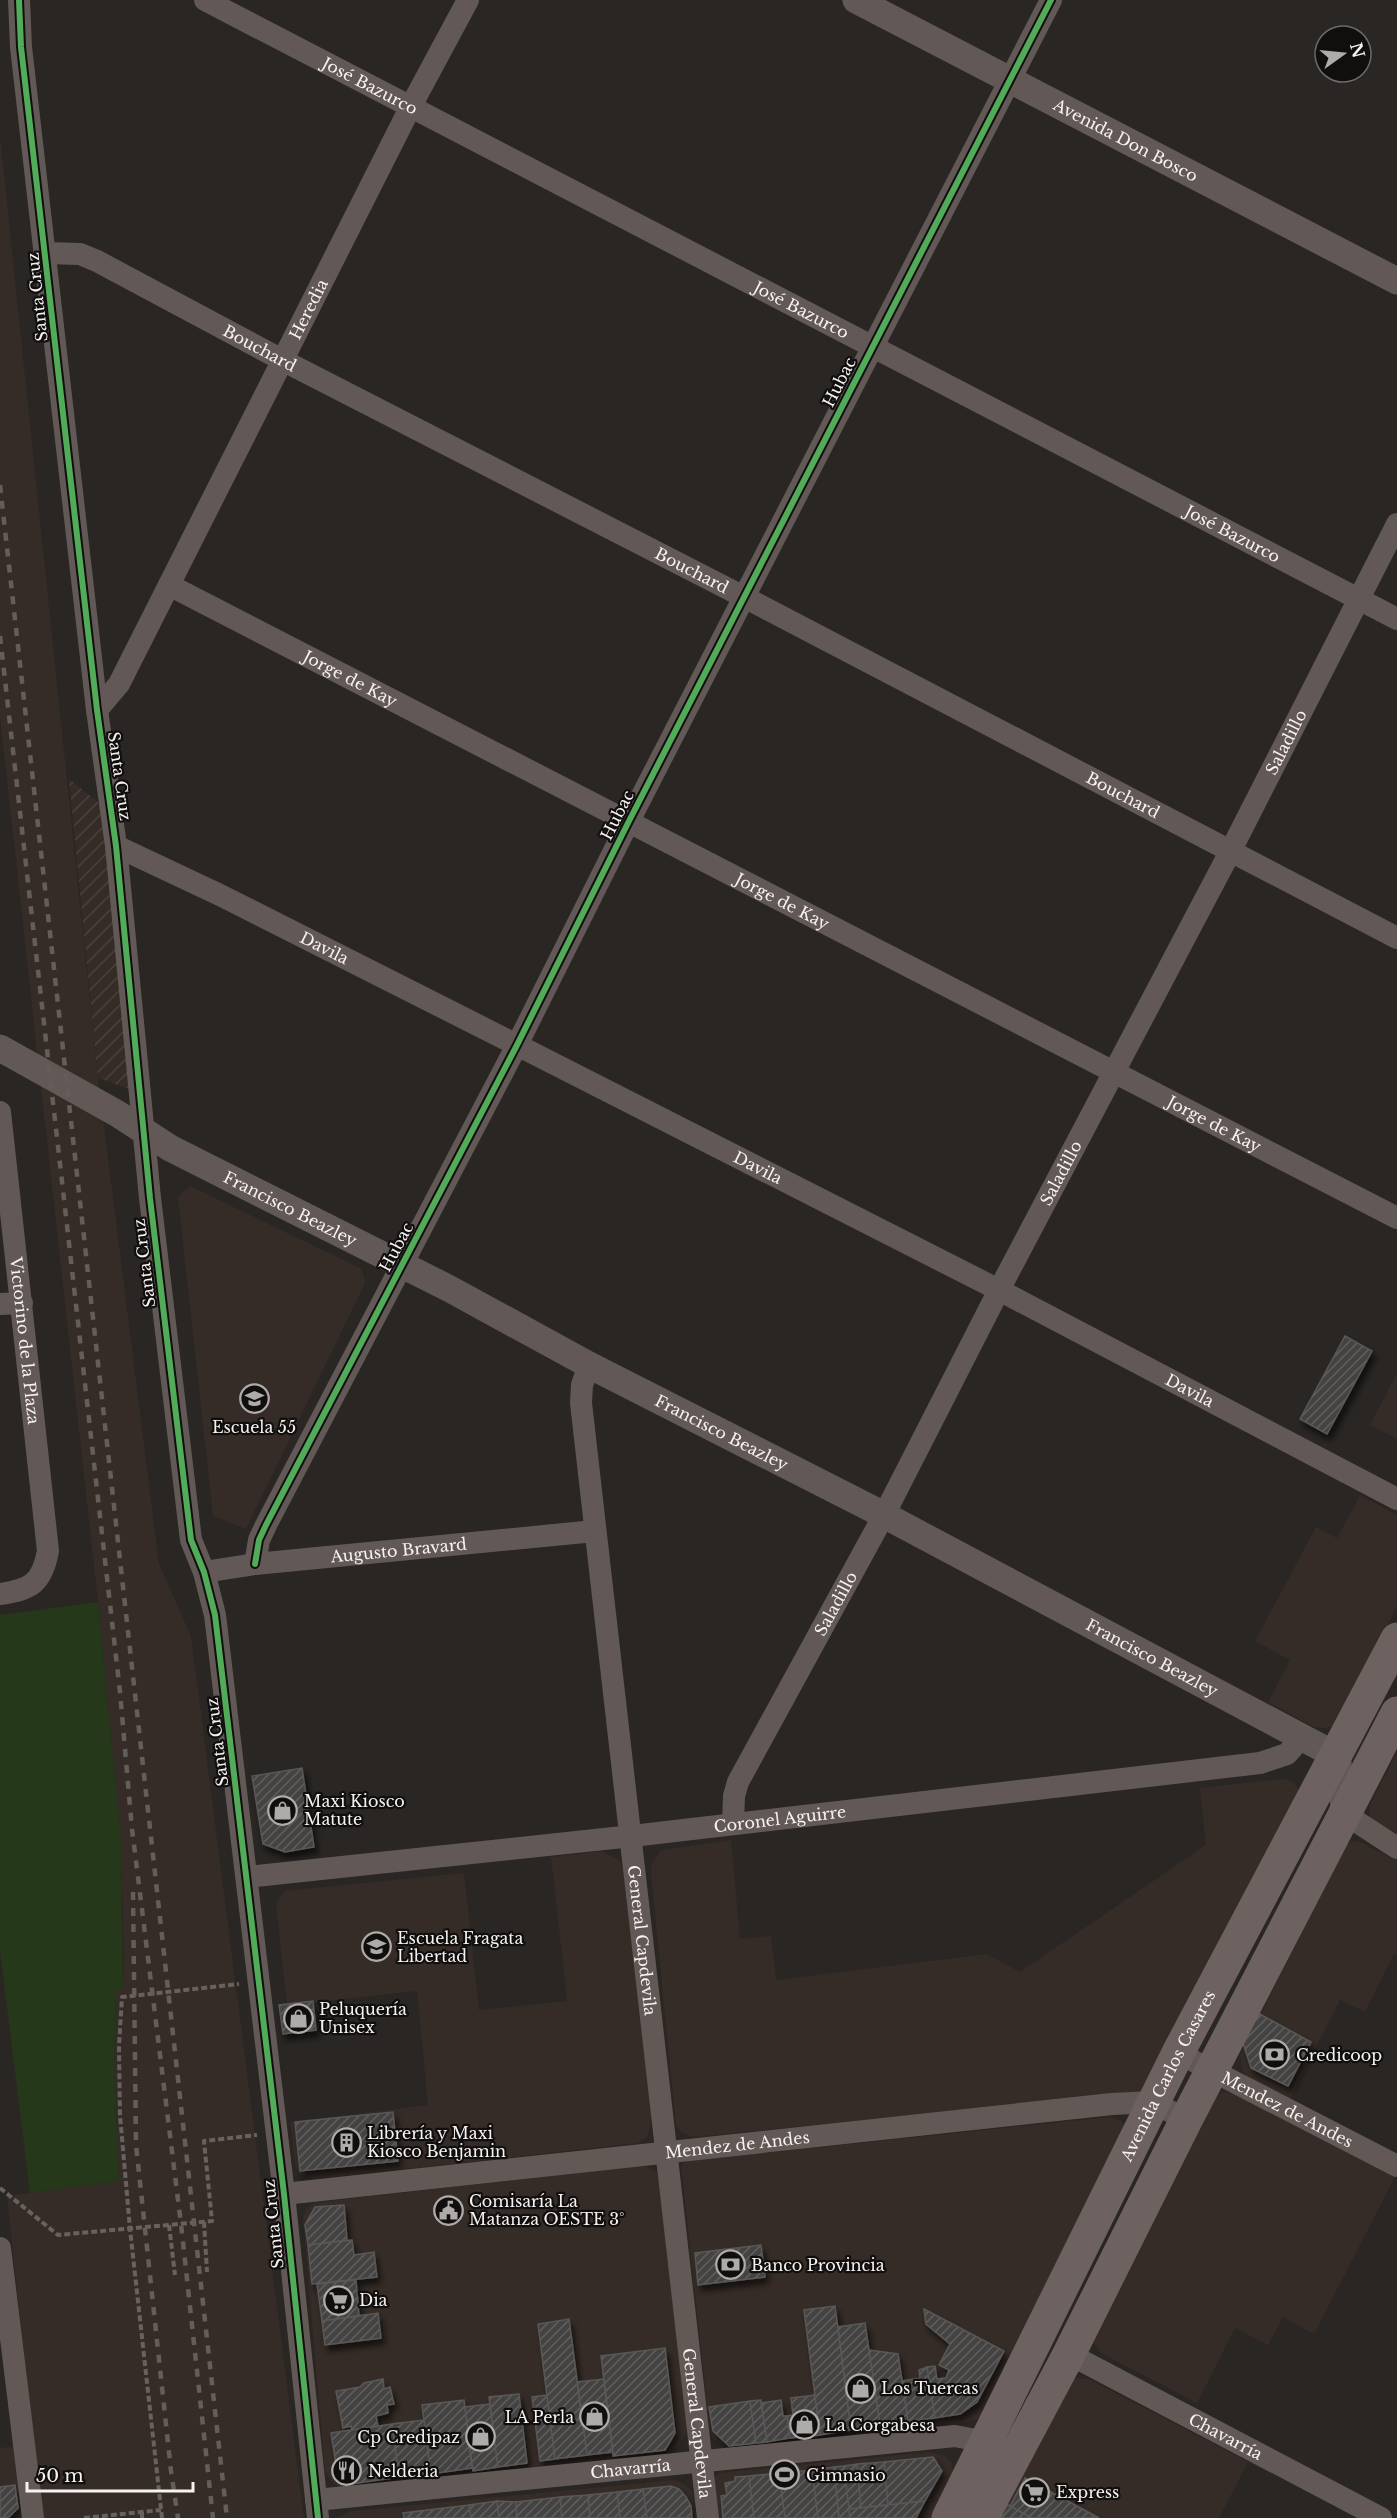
<svg xmlns="http://www.w3.org/2000/svg" width="1397" height="2518" font-family="'Libre Baskerville',serif">
<defs>
<pattern id="industrial-furrows" width="10" height="10" patternUnits="userSpaceOnUse" patternTransform="scale(1.5)"><rect width="10" height="10" fill="#362c27"/><path d="M-1 1l2-2M0 10L10 0M9 11l2-2" fill="none" stroke="#4a413c"/></pattern>
<pattern id="building-hatch" width="6" height="6" patternUnits="userSpaceOnUse" patternTransform="scale(1.5)"><rect width="6" height="6" fill="#454343"/><path d="M-1 1l2-2M0 6l6-6M5 7l2-2" fill="none" stroke="#605f5f"/></pattern>
<filter id="shadow"><feDropShadow dx="3.5" dy="6" stdDeviation="3" flood-color="#0009"/></filter>
</defs>
<rect width="100%" height="100%" fill="#292624"/>
<path fill="#362c27" d="M0,136L98,1078L159,1564L191,1636L304,2518H41L7,2196L119,2181L114,2070L116,1990L123,1988L124,1961L121,1840L98,1602L0,717Z
M190,1186L362,1269L365,1283L246,1529L213,1516L178,1197Z
M1397,1373V1439L1370,1425Z
M1360,1495L1397,1515V1607L1336,1725L1326,1728L1314,1727L1268,1702L1290,1660L1255,1641L1316,1527L1337,1538Z
M1397,1752V1839L1372,1822L1369,1811L1371,1802Z
M1281,1779L1289,1780L1296,1786L1301,1794L1155,2084L1137,2093L694,2137L682,2133L676,2126L651,1872L652,1862L661,1850L731,1840L740,1939L771,1936L776,1980L987,1954L1020,1972L1206,1845L1200,1788Z
M1351,1841L1362,1843L1397,1861V1955L1394,1954L1365,2012L1340,2000L1290,2099L1248,2078L1243,2071L1240,2055L1345,1848Z
M602,1851L619,1860L623,1869L652,2115L648,2136L638,2143L313,2179L299,2174L295,2164L290,2122L428,2105L417,1991L287,2005L276,1904L285,1891L464,1873L479,2010L567,2001L551,1857Z
M1223,2092L1234,2094L1395,2177L1314,2334L1283,2317L1268,2345L1235,2328L1197,2403L1101,2353L1094,2343L1095,2332L1213,2096Z
M1110,2117L1122,2121L1127,2129L984,2414L977,2419L968,2422L723,2445L715,2441L710,2431L681,2165L687,2161Z
M637,2166L648,2167L656,2172L659,2178L687,2425L685,2436L679,2445L670,2452L348,2488L339,2487L331,2481L325,2471L303,2219L305,2210L313,2203Z
M1077,2378L1089,2379L1248,2462L1219,2518H997L1069,2381Z
M17,2446L22,2515L20,2518H0V2448Z
M931,2452L945,2456L951,2462L953,2471L932,2518H718L714,2483L715,2477L719,2473Z
M675,2480L684,2484L692,2491L697,2518H337L351,2511Z"/>
<path fill="url(#industrial-furrows)" d="M69,779L103,806L135,1091L98,1078Z"/>
<path fill="#25381a" d="M98,1602L121,1840L123,1988L116,1990L114,2070L119,2181L30,2193L0,1951V1615Z"/>
<path fill="url(#building-hatch)" stroke="#595857" stroke-width="1.5" filter="url(#shadow)" d="M1345,1336L1372,1351L1327,1434L1300,1419Z
M302,1768L314,1847L285,1852L263,1844L252,1776Z
M313,2001L316,2030L283,2034L279,2005Z
M1258,2013L1311,2042L1288,2086L1251,2068L1243,2043Z
M393,2112L398,2161L300,2171L295,2122Z
M344,2205L347,2240L308,2245L305,2225L315,2207Z
M352,2240L354,2255L374,2252L377,2277L312,2284L308,2245Z
M761,2245L765,2277L698,2285L695,2253Z
M356,2280L359,2316L322,2321L317,2284Z
M835,2306L851,2430L820,2435L804,2310Z
M924,2309L1004,2351L977,2402L960,2414L935,2418L927,2367L935,2366L937,2379L946,2378L949,2370L939,2365L950,2344L926,2324Z
M378,2313L381,2338L325,2345L322,2321Z
M569,2319L587,2455L555,2459L538,2324Z
M865,2323L880,2425L851,2430L838,2327Z
M665,2348L675,2433L665,2450L613,2456L601,2356Z
M869,2350L898,2354L908,2421L880,2425Z
M927,2367L935,2418L908,2421L902,2381L920,2378L919,2370Z
M383,2379L384,2389L390,2387L394,2404L387,2405L388,2413L376,2416L378,2426L352,2430L351,2426L343,2428L336,2391L360,2387L364,2383Z
M604,2379L613,2452L587,2455L577,2382Z
M519,2394L527,2463L498,2467L489,2397Z
M547,2395L555,2459L540,2461L532,2397Z
M815,2395L820,2435L790,2438L787,2416L793,2415L791,2398Z
M464,2400L472,2468L431,2474L422,2405Z
M761,2400L767,2442L756,2443L750,2401Z
M781,2400L783,2416H787L790,2438L767,2442L761,2403Z
M750,2401L756,2443L729,2446L713,2431L709,2407Z
M490,2404L498,2467L473,2471L465,2407Z
M424,2420L431,2474L399,2477L392,2424Z
M392,2424L399,2477L351,2484L337,2471L331,2433Z
M933,2457L942,2471L925,2501L888,2505L884,2462Z
M884,2462L888,2505L861,2508L857,2464Z
M857,2464L861,2508L849,2509L844,2466Z
M844,2466L849,2509L850,2518H839L834,2467Z
M834,2467L839,2518H818L812,2470Z
M812,2470L818,2518H785L779,2473Z
M779,2473L785,2518H754L749,2476Z
M749,2476L754,2518H723L721,2496L727,2495L725,2483L735,2481V2477Z
M1025,2478L1099,2518H1032L1010,2506Z
M15,2485L18,2508L9,2517L0,2518V2487Z
M671,2486L679,2489L686,2497L691,2506L692,2518H647L643,2489Z
M643,2489L647,2518H620L617,2492Z
M617,2492L620,2518H590L588,2495Z
M588,2495L590,2518H562L560,2497Z
M560,2497L562,2518H517L516,2502Z
M497,2501L499,2518H471L469,2505Z
M497,2501L516,2502L517,2518H499Z
M925,2501L916,2518H850L849,2509Z
M1006,2504L1032,2518H995Z
M469,2505L471,2518H404L403,2513Z"/>
<g fill="none" stroke-linecap="round" stroke-linejoin="round">
<path stroke="#676260" stroke-width="4" stroke-dasharray="6 3" stroke-linecap="butt" d="M0,2188L58,2235L212,2221L204,2141L257,2135
M204,2222L207,2272
M169,2225L175,2275
M142,2512V2518
M84,2518L161,2510
M162,2518L130,2229L120,2115L119,2046L122,1997L239,1984"/>
<g stroke="#625957" stroke-width="22">
<path d="M19,0L21,47L97,710L116,846L150,1198L191,1540L204,1572L215,1615L284,2194L318,2518"/>
<path id="s1" d="M205,0L1397,619"/>
<path id="s2" d="M46,253L80,254L97,261L282,360L746,598L1397,938"/>
<path id="s3" d="M169,585L1397,1218"/>
<path id="s4" d="M97,710L119,684L411,106L468,0"/>
<path id="s5" d="M116,846L220,895L517,1045L999,1290L1397,1499"/>
<path id="s6" d="M0,1112L48,1551C42,1583 31,1590 0,1594"/>
<path d="M0,1304L22,1303"/>
<path id="s7" d="M589,1365L582,1385L581,1403L708,2518"/>
<path d="M255,1564L259,1540L266,1525L517,1045L629,821L1051,0"/>
<path id="s8" d="M204,1572L255,1564L595,1531"/>
<path d="M1345,1814L1397,1848"/>
<path id="s9" d="M733,1824L734,1796L738,1782L884,1515L999,1290L1230,852L1397,524"/>
<path id="s10" d="M247,1877L632,1836L1260,1763L1287,1754L1302,1737"/>
<path id="s11" d="M1178,2053L1397,2166"/>
<path id="s12" d="M284,2194L1112,2104L1153,2102L1186,2120"/>
<path d="M0,2248L33,2518"/>
<path id="s13" d="M1069,2354L1381,2518"/>
<path id="s14" d="M316,2500L955,2436L986,2442L996,2448"/>
</g>
<g stroke="#625957" stroke-width="27">
<path id="s15" d="M856,0L1397,281"/>
<path id="s16" d="M0,1048L118,1114L170,1148L450,1289L589,1365L884,1515L1337,1756L1345,1814"/>
</g>
<g stroke="#6e6260" stroke-width="33">
<path id="s17" d="M948,2518L1178,2053L1397,1639"/>
<path d="M982,2518L1069,2354L1186,2120L1397,1713"/>
</g>
<path stroke="#635e5c" stroke-width="4.5" stroke-dasharray="8 8" stroke-linecap="butt" d="M0,485L227,2518
M0,636L120,1692L132,1829L181,2224L213,2518
M133,1892L136,2145L171,2471L178,2518"/>
<defs>
<path id="cycleway" d="M19,0L21,47L97,710L116,846L150,1198L191,1540L204,1572L215,1615L284,2194L318,2518
M255,1564L259,1540L266,1525L517,1045L629,821L1051,0"/>
</defs>
<use href="#cycleway" stroke="#110f0e" stroke-width="10"/>
<use href="#cycleway" stroke="#51ab58" stroke-width="6"/>
</g>
<defs>
<symbol id="school-ring" viewBox="-11 -11 22 22"><circle r="9.5" fill="#110f0e" stroke="#aeaba9" stroke-width="1.5"/><path d="M0-5L7-2L0 1L-7-2ZM-4 1L0 2.5L4 1V4Q0 6-4 4Z" fill="#aeaba9"/></symbol>
<symbol id="shop-ring" viewBox="-11 -11 22 22"><circle r="9.5" fill="#110f0e" stroke="#aeaba9" stroke-width="1.5"/><path d="M-5-2.5h2.3a2.7 3.5 0 0 1 5.4 0H5L5.5 6h-11ZM-1.5-2.5h3a1.5 2.3 0 0 0-3 0Z" fill="#aeaba9"/></symbol>
<symbol id="bank-ring" viewBox="-11 -11 22 22"><circle r="9.5" fill="#110f0e" stroke="#aeaba9" stroke-width="1.5"/><path d="M-6-4H6V4H-6ZM0-2.3a2.3 2.3 0 1 0 0 4.6a2.3 2.3 0 1 0 0-4.6Z" fill="#aeaba9"/></symbol>
<symbol id="building-ring" viewBox="-11 -11 22 22"><circle r="9.5" fill="#110f0e" stroke="#aeaba9" stroke-width="1.5"/><path d="M-4-6H4V6H1V3H-1V6H-4ZM-2.5-4.3h1.7v1.8h-1.7ZM.8-4.3h1.7v1.8H.8ZM-2.5-1h1.7V.8h-1.7ZM.8-1h1.7V.8H.8Z" fill="#aeaba9"/></symbol>
<symbol id="civic-ring" viewBox="-11 -11 22 22"><circle r="9.5" fill="#110f0e" stroke="#aeaba9" stroke-width="1.5"/><path d="M-.6-6.5H3V-4.5H.6V-3L4-1V1h2V6H-6V1h2V-1L-.6-3ZM-1.2 2.5V6h2.4V2.5Z" fill="#aeaba9"/></symbol>
<symbol id="supermarket-ring" viewBox="-11 -11 22 22"><circle r="9.5" fill="#110f0e" stroke="#aeaba9" stroke-width="1.5"/><path d="M-6-5.5h2.5l.6 2H6L4.5 2H-2.5L-4.4-4H-6ZM-1.5 3.2a1.3 1.3 0 1 0 .1 0ZM3 3.2a1.3 1.3 0 1 0 .1 0Z" fill="#aeaba9"/></symbol>
<symbol id="restaurant-ring" viewBox="-11 -11 22 22"><circle r="9.5" fill="#110f0e" stroke="#aeaba9" stroke-width="1.5"/><path d="M-5-6h1v4h1v-4h1v4h1v-4h1v5L-1.5 .5V6h-2V.5L-5-1ZM5-6V6H3V1.5H1.5Q1.5-4 5-6Z" fill="#aeaba9"/></symbol>
<symbol id="stadium-ring" viewBox="-11 -11 22 22"><circle r="9.5" fill="#110f0e" stroke="#aeaba9" stroke-width="1.5"/><path d="M0-5a6.5 5 0 1 0 0 10a6.5 5 0 1 0 0-10ZM-3.5-1.8h7v3.6h-7Z" fill="#aeaba9"/></symbol>
</defs>
<g fill-rule="evenodd">
<use href="#school-ring" x="238" y="1382" width="33" height="33"/>
<use href="#shop-ring" x="266" y="1794" width="33" height="33"/>
<use href="#school-ring" x="360" y="1930" width="33" height="33"/>
<use href="#shop-ring" x="282" y="2002" width="33" height="33"/>
<use href="#bank-ring" x="1258" y="2038" width="33" height="33"/>
<use href="#building-ring" x="330" y="2126" width="33" height="33"/>
<use href="#civic-ring" x="432" y="2194" width="33" height="33"/>
<use href="#bank-ring" x="714" y="2248" width="33" height="33"/>
<use href="#supermarket-ring" x="322" y="2284" width="33" height="33"/>
<use href="#shop-ring" x="844" y="2372" width="33" height="33"/>
<use href="#shop-ring" x="578" y="2400" width="33" height="33"/>
<use href="#shop-ring" x="788" y="2408" width="33" height="33"/>
<use href="#shop-ring" x="464" y="2420" width="33" height="33"/>
<use href="#restaurant-ring" x="330" y="2454" width="33" height="33"/>
<use href="#stadium-ring" x="768" y="2458" width="33" height="33"/>
<use href="#supermarket-ring" x="1018" y="2476" width="33" height="33"/>
</g>
<g text-anchor="middle" stroke-width="4.5" stroke-linejoin="round" paint-order="stroke">
<g font-size="16" fill="#f6f2f1" stroke="#110f0e">
<text dy="6" stroke="none"><textPath href="#s1" startOffset="186">José Bazurco</textPath></text>
<text dy="6" stroke="none"><textPath href="#s15" startOffset="304">Avenida Don Bosco</textPath></text>
<text transform="translate(37 297) rotate(-96)" y="6">Santa Cruz</text>
<text dy="6" stroke="none"><textPath href="#s4" startOffset="454">Heredia</textPath></text>
<text dy="6" stroke="none"><textPath href="#s1" startOffset="672">José Bazurco</textPath></text>
<text dy="6" stroke="none"><textPath href="#s2" startOffset="237">Bouchard</textPath></text>
<text transform="translate(839 382) rotate(-63)" y="6">Hubac</text>
<text dy="6" stroke="none"><textPath href="#s1" startOffset="1158">José Bazurco</textPath></text>
<text dy="6" stroke="none"><textPath href="#s2" startOffset="723">Bouchard</textPath></text>
<text dy="6" stroke="none"><textPath href="#s3" startOffset="204">Jorge de Kay</textPath></text>
<text dy="6" stroke="none"><textPath href="#s9" startOffset="1218">Saladillo</textPath></text>
<text transform="translate(120 776) rotate(82)" y="6">Santa Cruz</text>
<text dy="6" stroke="none"><textPath href="#s2" startOffset="1209">Bouchard</textPath></text>
<text transform="translate(617 815) rotate(-63)" y="6">Hubac</text>
<text dy="6" stroke="none"><textPath href="#s3" startOffset="690">Jorge de Kay</textPath></text>
<text dy="6" stroke="none"><textPath href="#s5" startOffset="232">Davila</textPath></text>
<text dy="6" stroke="none"><textPath href="#s3" startOffset="1176">Jorge de Kay</textPath></text>
<text dy="6" stroke="none"><textPath href="#s5" startOffset="718">Davila</textPath></text>
<text dy="6" stroke="none"><textPath href="#s9" startOffset="732">Saladillo</textPath></text>
<text dy="6" stroke="none"><textPath href="#s16" startOffset="332">Francisco Beazley</textPath></text>
<text transform="translate(396 1247) rotate(-62)" y="6">Hubac</text>
<text transform="translate(144 1263) rotate(-97)" y="6">Santa Cruz</text>
<text dy="6" stroke="none"><textPath href="#s6" startOffset="230">Victorino de la Plaza</textPath></text>
<text dy="6" stroke="none"><textPath href="#s5" startOffset="1204">Davila</textPath></text>
<text dy="6" stroke="none"><textPath href="#s16" startOffset="818">Francisco Beazley</textPath></text>
<text dy="6" stroke="none"><textPath href="#s8" startOffset="196">Augusto Bravard</textPath></text>
<text dy="6" stroke="none"><textPath href="#s9" startOffset="246">Saladillo</textPath></text>
<text dy="6" stroke="none"><textPath href="#s16" startOffset="1304">Francisco Beazley</textPath></text>
<text transform="translate(217 1742) rotate(-97)" y="6">Santa Cruz</text>
<text dy="6" stroke="none"><textPath href="#s10" startOffset="536">Coronel Aguirre</textPath></text>
<text dy="6" stroke="none"><textPath href="#s7" startOffset="580">General Capdevila</textPath></text>
<text dy="6" stroke="none"><textPath href="#s17" startOffset="494">Avenida Carlos Casares</textPath></text>
<text dy="6" stroke="none"><textPath href="#s11" startOffset="123">Mendez de Andes</textPath></text>
<text dy="6" stroke="none"><textPath href="#s12" startOffset="456">Mendez de Andes</textPath></text>
<text transform="translate(273 2224) rotate(-96)" y="6">Santa Cruz</text>
<text dy="6" stroke="none"><textPath href="#s7" startOffset="1066">General Capdevila</textPath></text>
<text dy="6" stroke="none"><textPath href="#s13" startOffset="177">Chavarría</textPath></text>
<text dy="6" stroke="none"><textPath href="#s14" startOffset="316">Chavarría</textPath></text>
</g>
<g font-size="16" fill="#f6f2f1" stroke="#110f0e" text-anchor="start">
<text x="254" y="1433" text-anchor="middle">Escuela 55</text>
<text x="304" y="1807">Maxi Kiosco<tspan x="304" dy="18">Matute</tspan></text>
<text x="397" y="1944">Escuela Fragata<tspan x="397" dy="18">Libertad</tspan></text>
<text x="319" y="2015">Peluquería<tspan x="319" dy="18">Unisex</tspan></text>
<text x="1296" y="2061">Credicoop</text>
<text x="367" y="2139">Librería y Maxi<tspan x="367" dy="18">Kiosco Benjamin</tspan></text>
<text x="469" y="2207">Comisaría La<tspan x="469" dy="18">Matanza OESTE 3°</tspan></text>
<text x="751" y="2271">Banco Provincia</text>
<text x="359" y="2306">Dia</text>
<text x="881" y="2394">Los Tuercas</text>
<text x="574" y="2423" text-anchor="end">LA Perla</text>
<text x="825" y="2431">La Corgabesa</text>
<text x="460" y="2443" text-anchor="end">Cp Credipaz</text>
<text x="368" y="2477">Nelderia</text>
<text x="806" y="2481">Gimnasio</text>
<text x="1056" y="2498">Express</text>
</g>
</g>
<g transform="translate(1343 54) rotate(75)"><circle r="28" fill="#110f0e" stroke="#6d6a69" stroke-width="1.5"/>
<path d="M0-4.5L10 22L0 15L-10 22Z" fill="#aeaba9"/>
<text y="-9" font-size="16" font-weight="bold" text-anchor="middle" fill="#f6f2f1">N</text>
</g>
<path d="M27 2482v9h166v-9" fill="none" stroke="#f6f2f1" stroke-width="3"/>
<text x="36" y="2482" font-size="18" fill="#f6f2f1" stroke="#110f0e" stroke-width="4.5" paint-order="stroke">50 m</text>
</svg>
